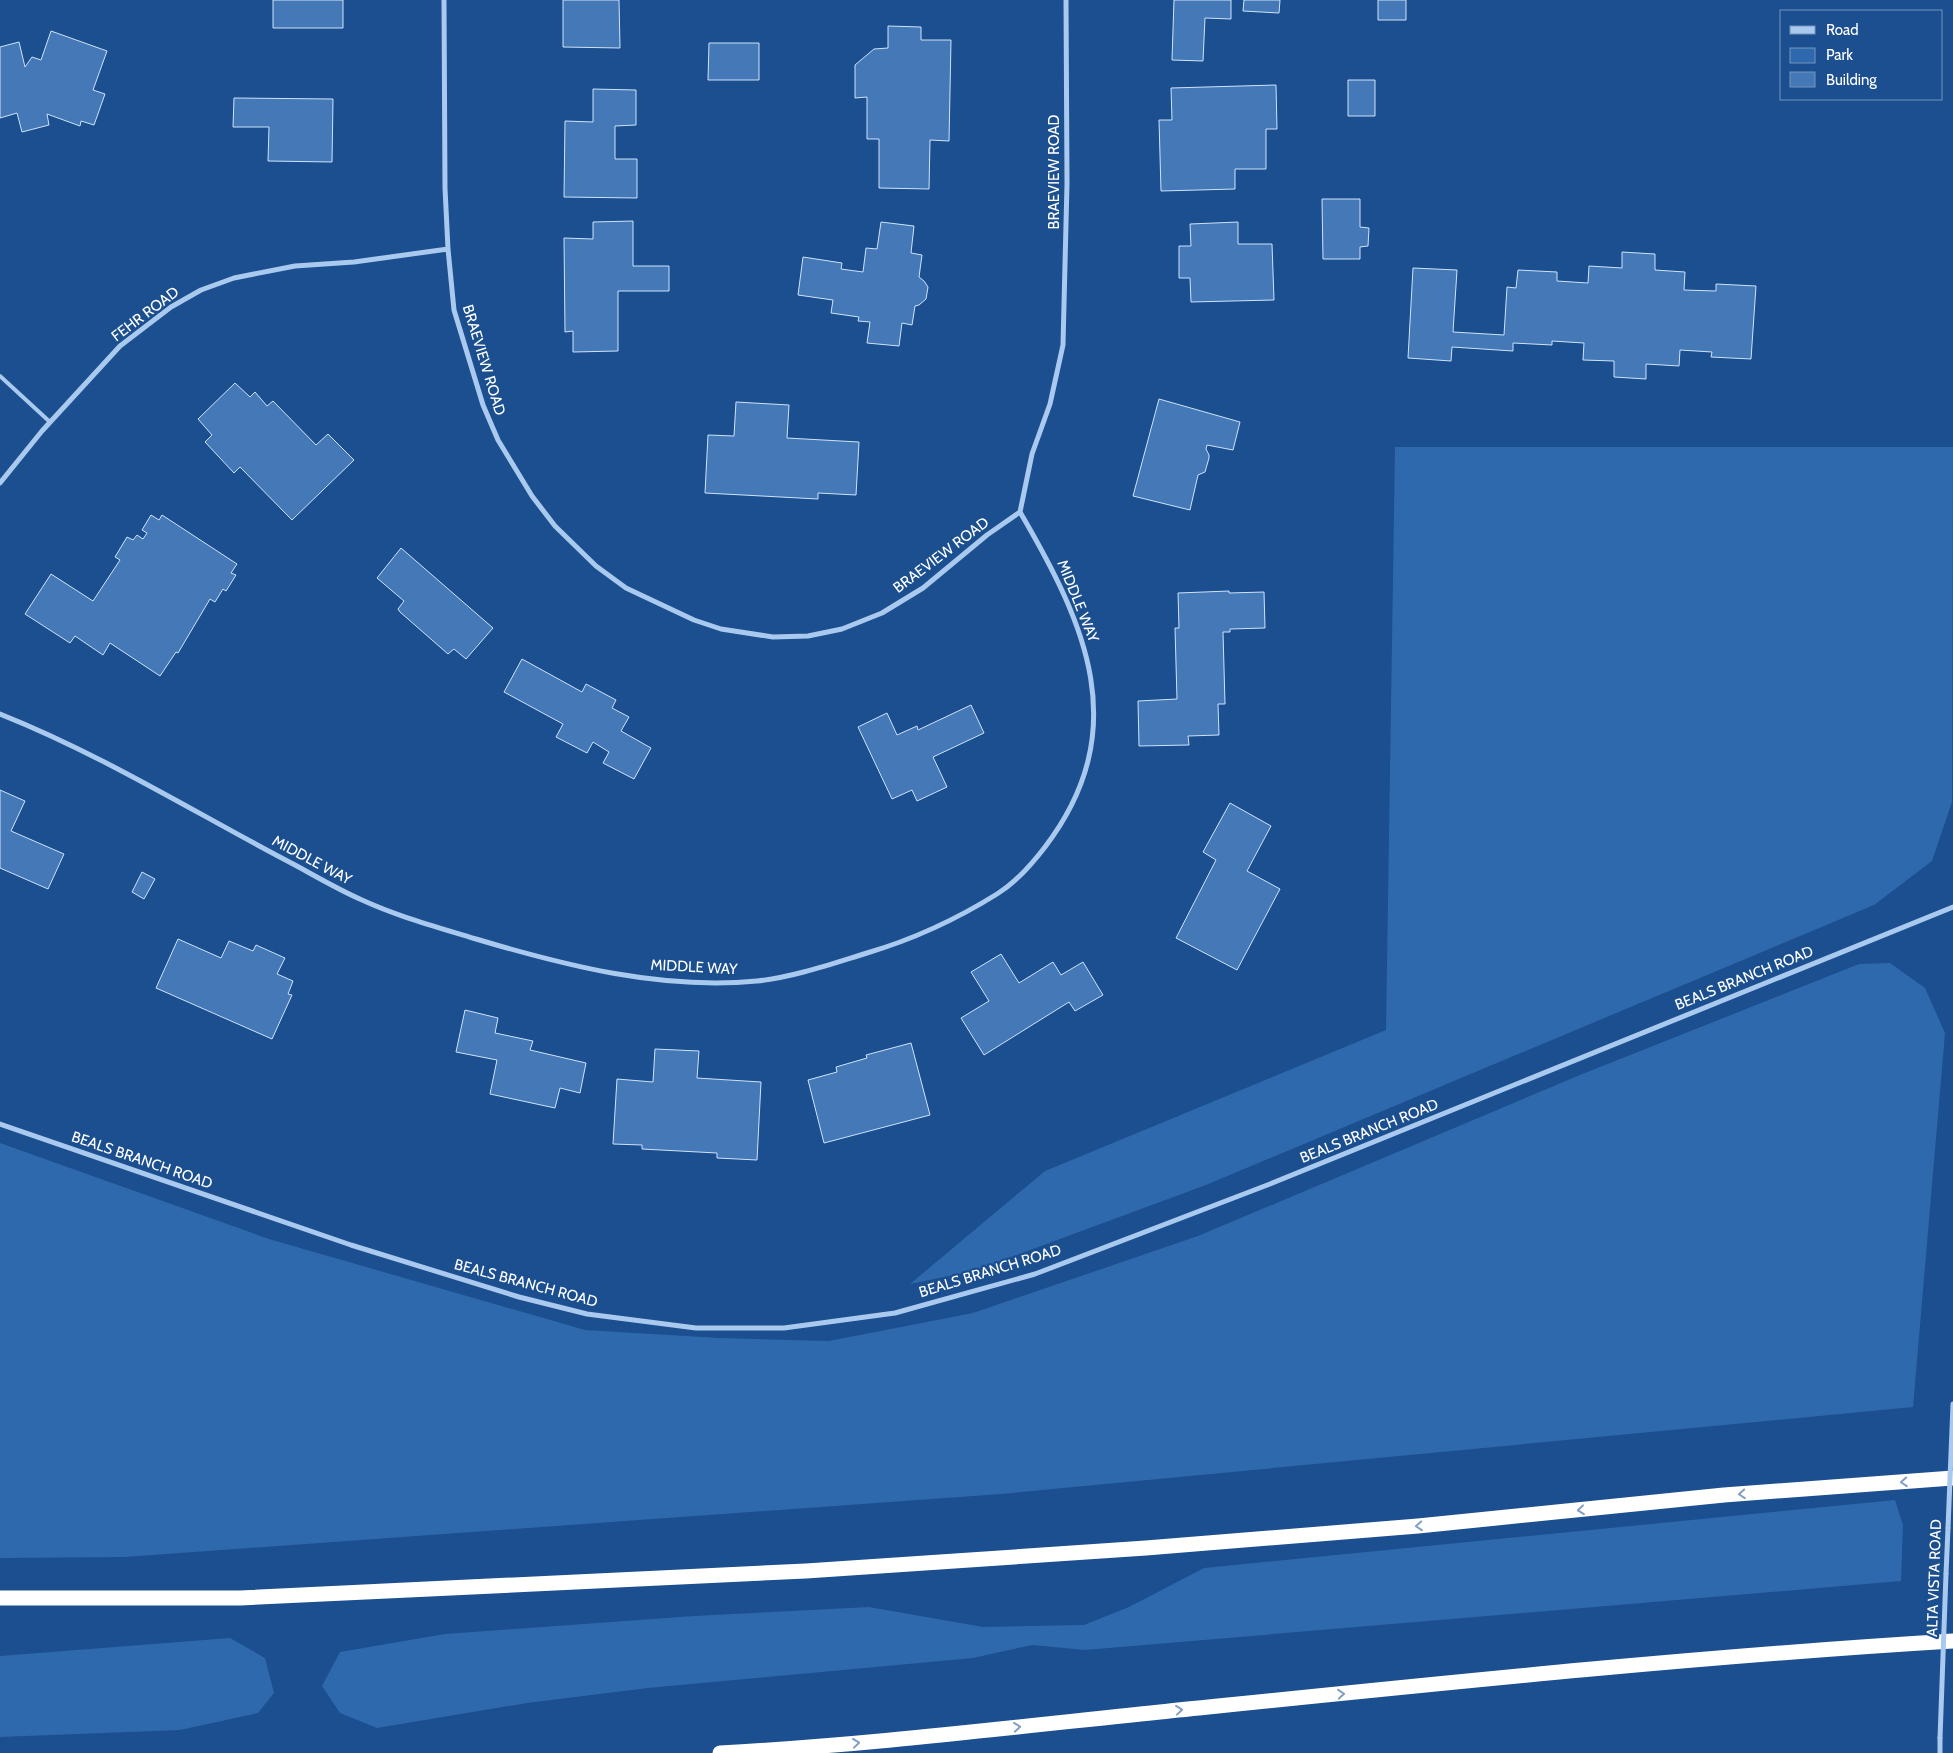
<svg xmlns="http://www.w3.org/2000/svg" width="1953" height="1753" font-family="Cabin,sans-serif">
<rect width="100%" height="100%" fill="#1b4f8f"/>
<path fill="#2e69ad" d="M1395,447H1953L1952,802L1932,861L1874,905L1206,1185L973,1271L910,1284L1045,1171L1386,1030Z
M1890,963L1925,988L1945,1033L1913,1407L1001,1494L125,1557L0,1558V1143L269,1239L585,1330L719,1338L829,1341L973,1313L1198,1236L1580,1075L1859,964Z
M1895,1500L1903,1525L1901,1581L1085,1650L1032,1645L973,1658L648,1688L527,1703L377,1728L340,1713L322,1686L340,1652L445,1634L694,1616L869,1607L983,1627L1084,1625L1129,1607L1204,1568Z
M230,1638L265,1658L274,1693L258,1713L180,1730L0,1737V1656Z"/>
<path fill="#4478b7" stroke="#cfe3fa" d="M273,0H343V28H273Z
M563,0H619L620,48L563,47Z
M1174,0H1231V19L1205,18L1203,61L1172,60Z
M1244,0H1280L1279,13L1243,11Z
M1378,0H1406V20H1378Z
M888,26L921,27V40H951L949,141L930,140L929,189L879,188V139H867V97L855,98V65L874,49L888,48Z
M51,31L107,51L93,90L105,94L94,125L81,121L80,126L47,114L49,125L22,132L17,113L0,118V47L19,42L25,67L32,57L41,60Z
M709,43H759V80H708Z
M1348,80H1375V116H1348Z
M1276,85L1277,129H1266V169H1235V189L1161,191L1159,120H1172L1171,88Z
M593,89L636,90V125L615,126V159H637V198L564,197L565,121L593,122Z
M234,98L333,99L332,162L268,161L269,127H233Z
M1322,199H1360V227L1369,228L1368,246L1360,247V259H1323Z
M633,221V266H669V291H618V351L573,352V331L565,332L564,238L593,239V222Z
M881,222L914,226L911,253L922,255L919,277L924,281L928,287L926,299L919,305L915,306L912,325L902,323L899,346L867,343L870,322L858,321L859,317L831,313L833,300L798,295L803,257L842,263L841,269L863,272L866,248L877,249Z
M1238,222V244H1272L1274,300L1191,302L1190,278H1179V246H1191L1190,224Z
M1622,252L1655,254V270L1685,272L1684,290L1716,291V284L1756,286L1751,359L1711,357L1712,352L1680,350L1679,366L1646,364V379L1614,377V361L1583,360L1584,343L1552,341V345L1513,343V351L1452,347L1451,361L1408,358L1413,268L1457,270L1453,332L1504,335L1507,287L1516,288L1518,270L1557,272V281L1588,283L1589,266L1622,268Z
M235,383L250,397L255,392L267,406L273,401L316,445L328,434L354,460L292,520L240,467L234,473L205,442L212,435L198,419Z
M1159,399L1240,422L1233,450L1207,445L1206,449L1209,455V458L1205,472L1198,475L1190,510L1133,496Z
M736,402L789,405L787,438L859,442L856,495L818,493V499L705,493L708,435L734,436Z
M151,515L159,520L162,515L237,564L231,573L236,575L226,591L223,589L215,602L210,599L178,653L176,652L160,676L110,643L103,655L75,636L70,643L25,614L51,574L93,601L120,560L115,557L127,537L133,540L137,535L143,539L147,533L142,530Z
M401,548L493,628L466,659L454,649L448,654L400,612L398,609L404,601L377,578Z
M1229,591V593L1264,592L1265,628L1230,629V632H1223L1225,704H1218L1219,735L1188,736L1189,745L1139,746L1138,701L1177,699L1175,628H1179L1178,593Z
M522,659L582,692L586,684L616,700L612,708L629,717L621,731L651,748L634,779L603,763L609,752L593,742L587,753L556,737L563,724L504,692Z
M971,705L984,733L933,757L947,787L917,801L912,790L892,799L858,727L887,713L897,735L917,726L918,730Z
M0,790L25,801L11,831L64,854L48,889L0,868Z
M1230,803L1271,826L1247,871L1280,889L1237,970L1176,938L1216,860L1203,852Z
M142,872L155,879L144,899L132,892Z
M178,939L221,958L229,941L253,951L256,945L285,958L277,974L293,981L288,994L292,995L272,1039L156,988Z
M1001,954L1019,983L1053,962L1061,975L1083,962L1103,995L1075,1011L1069,1002L984,1055L961,1018L989,1001L971,972Z
M465,1010L498,1018L495,1033L533,1041L530,1050L586,1063L580,1093L560,1088L555,1108L490,1094L497,1060L456,1052Z
M911,1043L930,1115L824,1143L808,1080L837,1072L836,1067L867,1058L866,1055Z
M655,1049L699,1051L697,1078L761,1082L757,1160L717,1158V1153L642,1149V1145L613,1144L617,1079L653,1082Z"/>
<g fill="none" stroke-linecap="round" stroke-linejoin="round">
<path stroke="#a9c9ee" stroke-width="4" d="M0,376L50,422"/>
<path stroke="#a9c9ee" stroke-width="5" d="M444,0L445,188L448,249L454,310L483,405L498,440L532,496L555,526L596,566L626,588L694,620L721,629L773,637L808,636L842,629L882,613L923,588L987,535L1020,512L1032,454L1050,404L1063,345L1067,184L1066,0
M0,483L42,431L120,346L171,307L201,290L234,278L295,266L354,262L448,249
M0,714C103,755 197,814 295,865C317,877 339,890 362,900C399,917 437,927 476,939C567,966 661,990 757,981C794,977 831,964 867,953C911,940 957,919 997,894C1015,883 1032,864 1045,847C1134,730 1086,625 1020,512
M0,1124L351,1245L519,1297L587,1314L696,1328H784L895,1313L1035,1274L1270,1184L1953,907
M1946,1574L1948,1528
M1940,1753V1738"/>
<path stroke="#fff" stroke-width="15" d="M0,1598H240L806,1571L1146,1548L1418,1526L1724,1495L1953,1478
M720,1753C867,1745 1013,1727 1160,1712C1424,1685 1688,1657 1953,1641"/>
<path stroke="#a9c9ee" stroke-width="5" d="M1948,1528L1953,1404
M1940,1738L1946,1574"/>
</g>
<defs><path id="oneway-chevron" d="M-2-3.5L2.5 0L-2 3.5" fill="none" stroke-width="1.6" stroke-linecap="round" stroke-linejoin="round" transform="scale(1.25)"/></defs>
<g stroke="#829ec1">
<use href="#oneway-chevron" transform="translate(1904 1482) rotate(176)"/>
<use href="#oneway-chevron" transform="translate(1742 1494) rotate(176)"/>
<use href="#oneway-chevron" transform="translate(1581 1510) rotate(174)"/>
<use href="#oneway-chevron" transform="translate(1419 1526) rotate(175)"/>
<use href="#oneway-chevron" transform="translate(1341 1694) rotate(-5)"/>
<use href="#oneway-chevron" transform="translate(1179 1710) rotate(-6)"/>
<use href="#oneway-chevron" transform="translate(1017 1727) rotate(-6)"/>
<use href="#oneway-chevron" transform="translate(856 1743) rotate(-6)"/>
</g>
<g text-anchor="middle" stroke-width="4.5" stroke-linejoin="round" paint-order="stroke">
<g font-size="15" fill="#fff" stroke="#1b4f8f">
<text transform="translate(1054 172) rotate(-90)" y="5">BRAEVIEW ROAD</text>
<text transform="translate(145 314) rotate(-37)" y="5">FEHR ROAD</text>
<text transform="translate(484 360) rotate(73)" y="5">BRAEVIEW ROAD</text>
<text transform="translate(941 555) rotate(-37)" y="5">BRAEVIEW ROAD</text>
<text transform="translate(1078 601) rotate(68)" y="5">MIDDLE WAY</text>
<text transform="translate(312 860) rotate(28)" y="5">MIDDLE WAY</text>
<text transform="translate(694 967) rotate(3)" y="5">MIDDLE WAY</text>
<text transform="translate(1744 978) rotate(-22)" y="5">BEALS BRANCH ROAD</text>
<text transform="translate(1369 1131) rotate(-22)" y="5">BEALS BRANCH ROAD</text>
<text transform="translate(142 1160) rotate(19)" y="5">BEALS BRANCH ROAD</text>
<text transform="translate(990 1271) rotate(-17)" y="5">BEALS BRANCH ROAD</text>
<text transform="translate(526 1283) rotate(15)" y="5">BEALS BRANCH ROAD</text>
<text transform="translate(1934 1578) rotate(-88)" y="5">ALTA VISTA ROAD</text>
</g>
</g>
<rect x="1780" y="10" width="162" height="90" fill="#1b4f8f" stroke="#7695bc"/>
<rect x="1790" y="26" width="25" height="8" fill="#a9c9ee" stroke="#7695bc"/>
<text x="1826" y="35" font-size="15" fill="#ffffff">Road</text>
<rect x="1790" y="48" width="25" height="15" fill="#2e69ad" stroke="#7695bc"/>
<text x="1826" y="60" font-size="15" fill="#ffffff">Park</text>
<rect x="1790" y="72" width="25" height="15" fill="#4478b7" stroke="#7695bc"/>
<text x="1826" y="85" font-size="15" fill="#ffffff">Building</text>
</svg>
